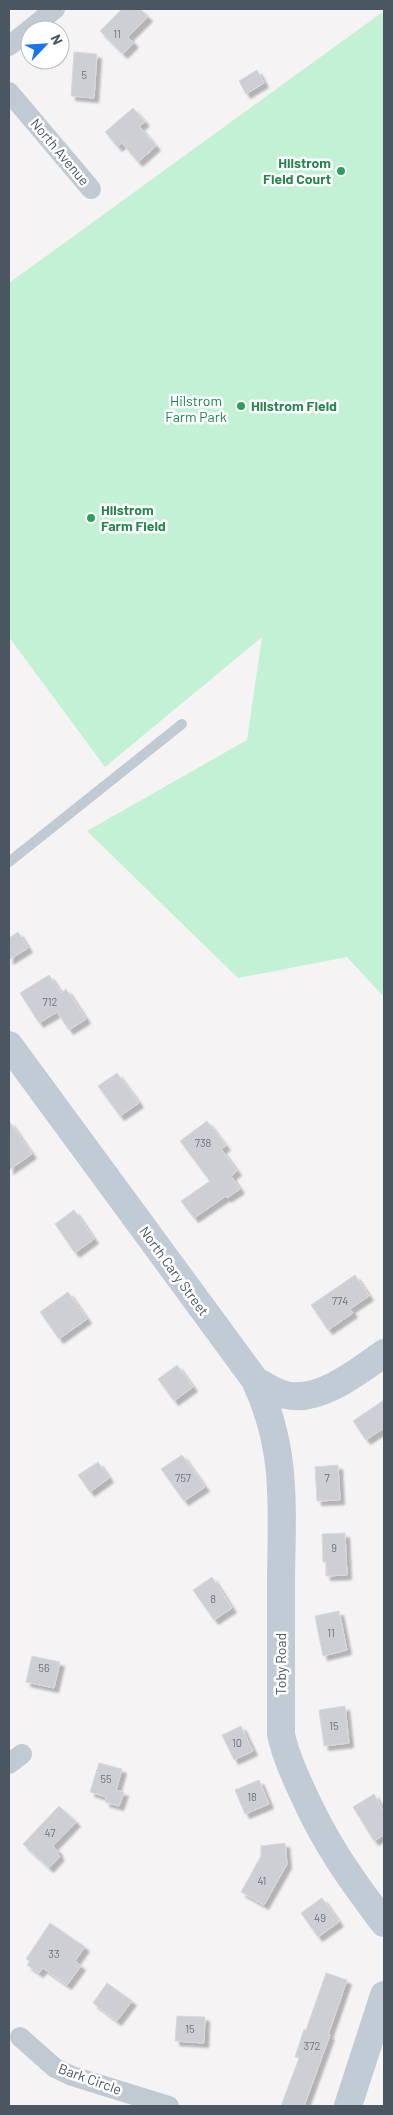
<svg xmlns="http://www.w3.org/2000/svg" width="393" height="2115" font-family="Barlow,sans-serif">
<defs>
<filter id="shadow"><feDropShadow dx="4.5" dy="4.5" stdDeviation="1" flood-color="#0004"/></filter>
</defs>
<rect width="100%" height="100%" fill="#f5f3f3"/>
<path fill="#c3f1d5" d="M384,11V997L347,957L238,978L87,831L247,740L262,637L105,767L9,637V283Z"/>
<path fill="#cdcfd5" stroke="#d7d9de" filter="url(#shadow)" d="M122,9H140L148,17L128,37L134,43L123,54L100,31Z
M74,52L97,54L94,98L71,96Z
M257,70L264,83L246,94L239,81Z
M133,108L145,122L139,126L156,146L138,162L122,143L118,147L105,132Z
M18,932L28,948L9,960V938Z
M49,975L61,993L66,989L86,1019L69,1030L57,1012L39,1023L20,993Z
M117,1073L139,1103L120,1116L98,1086Z
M9,1121L32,1154L9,1170Z
M207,1121L226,1146L221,1149L237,1171L231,1176L240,1189L227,1198L226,1196L194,1218L181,1201L210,1181L180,1141Z
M74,1210L94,1239L75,1253L55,1224Z
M355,1275L369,1296L350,1309L353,1313L328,1330L311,1305Z
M68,1292L87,1319L59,1339L40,1312Z
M177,1365L193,1387L174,1401L158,1379Z
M384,1400V1428L366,1440L353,1421Z
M182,1455L205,1487L184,1501L161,1469Z
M98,1462L109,1478L90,1492L78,1475Z
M338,1465L340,1500L317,1501L315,1467Z
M345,1533L347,1575L326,1576V1562H323L322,1534Z
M212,1577L232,1608L214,1620L193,1590Z
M339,1611L347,1650L323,1656L315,1616Z
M32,1656L60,1662L54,1688L26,1682Z
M345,1706L349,1743L324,1746L319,1710Z
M241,1726L253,1751L234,1760L222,1735Z
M99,1763L122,1769L116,1790L124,1792L119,1806L105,1802L106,1797L90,1792Z
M259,1780L269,1804L245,1814L235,1790Z
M374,1794L384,1812V1835L374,1841L353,1807Z
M59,1806L76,1822L53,1846L59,1852L57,1853L60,1856L49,1868L23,1844Z
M285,1843L287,1864L264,1905L241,1892L261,1856V1846Z
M322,1898L339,1922L318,1937L301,1913Z
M50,1923L85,1947L75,1961L81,1966L67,1985L43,1968L39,1973L27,1965L30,1961L26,1959Z
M326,1973L347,1980L328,2035H330L304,2106H281L299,2058L295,2057L304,2029L306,2030Z
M107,1983L132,2001L117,2021L93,2003Z
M177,2016L205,2017L204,2043L175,2041Z"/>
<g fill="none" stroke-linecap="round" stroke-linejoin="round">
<path stroke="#c1cad2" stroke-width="10" d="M9,862L182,724"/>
<path stroke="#c1cad2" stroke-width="20" d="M9,46L55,9
M9,92L91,189
M9,1764L22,1754
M20,2037L55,2068L72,2076L169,2106"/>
<path stroke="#c1cbd6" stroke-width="28" d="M9,1045L255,1380C265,1386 275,1393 286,1395C319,1403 359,1371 384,1353
M255,1380C287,1448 282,1505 281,1578C281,1630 281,1682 281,1734C285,1754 293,1772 302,1791C325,1843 350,1878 384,1923
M348,2106L384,1995"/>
</g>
<g fill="#2e9e5b" stroke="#fff" stroke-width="2">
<circle cx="341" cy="171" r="5"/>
<circle cx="241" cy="406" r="5"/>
<circle cx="91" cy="518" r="5"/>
</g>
<g text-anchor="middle" stroke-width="5" stroke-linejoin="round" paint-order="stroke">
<g font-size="11" fill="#6b747e">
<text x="117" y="38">11</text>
<text x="84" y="79">5</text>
<text x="50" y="1006">712</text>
<text x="203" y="1147">738</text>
<text x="340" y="1305">774</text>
<text x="183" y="1482">757</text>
<text x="327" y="1482">7</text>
<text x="334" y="1552">9</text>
<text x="213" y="1603">8</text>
<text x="331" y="1637">11</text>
<text x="44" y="1672">56</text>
<text x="334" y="1730">15</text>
<text x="237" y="1747">10</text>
<text x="106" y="1783">55</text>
<text x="252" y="1801">18</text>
<text x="50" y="1837">47</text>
<text x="262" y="1885">41</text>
<text x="320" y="1922">49</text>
<text x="54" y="1958">33</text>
<text x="190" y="2033">15</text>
<text x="312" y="2050">372</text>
</g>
<g font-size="14" fill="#4a5661" stroke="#fff">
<text transform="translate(60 152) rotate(50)" y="5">North Avenue</text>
<text transform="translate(174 1271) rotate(54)" y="5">North Cary Street</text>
<text transform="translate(281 1664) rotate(-90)" y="5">Toby Road</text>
<text transform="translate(90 2079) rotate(20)" y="5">Bark Circle</text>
</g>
<g font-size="14" font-weight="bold" fill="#27864d" stroke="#fff" text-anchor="start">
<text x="331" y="168" text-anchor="end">Hilstrom<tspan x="331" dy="16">Field Court</tspan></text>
<text x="251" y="411">Hilstrom Field</text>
<text x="101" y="515">Hilstrom<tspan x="101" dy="16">Farm Field</tspan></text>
</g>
<g font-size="14" fill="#17864f" stroke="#fff">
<text x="196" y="406">Hilstrom<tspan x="196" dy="16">Farm Park</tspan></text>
</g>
</g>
<rect width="393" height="2115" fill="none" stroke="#4a5661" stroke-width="20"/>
<g transform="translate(45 45) rotate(65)"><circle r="24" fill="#ffffff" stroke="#b7bbc0"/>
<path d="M0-4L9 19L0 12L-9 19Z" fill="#1a73e8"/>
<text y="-8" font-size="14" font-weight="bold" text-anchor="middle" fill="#4a5661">N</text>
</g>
</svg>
